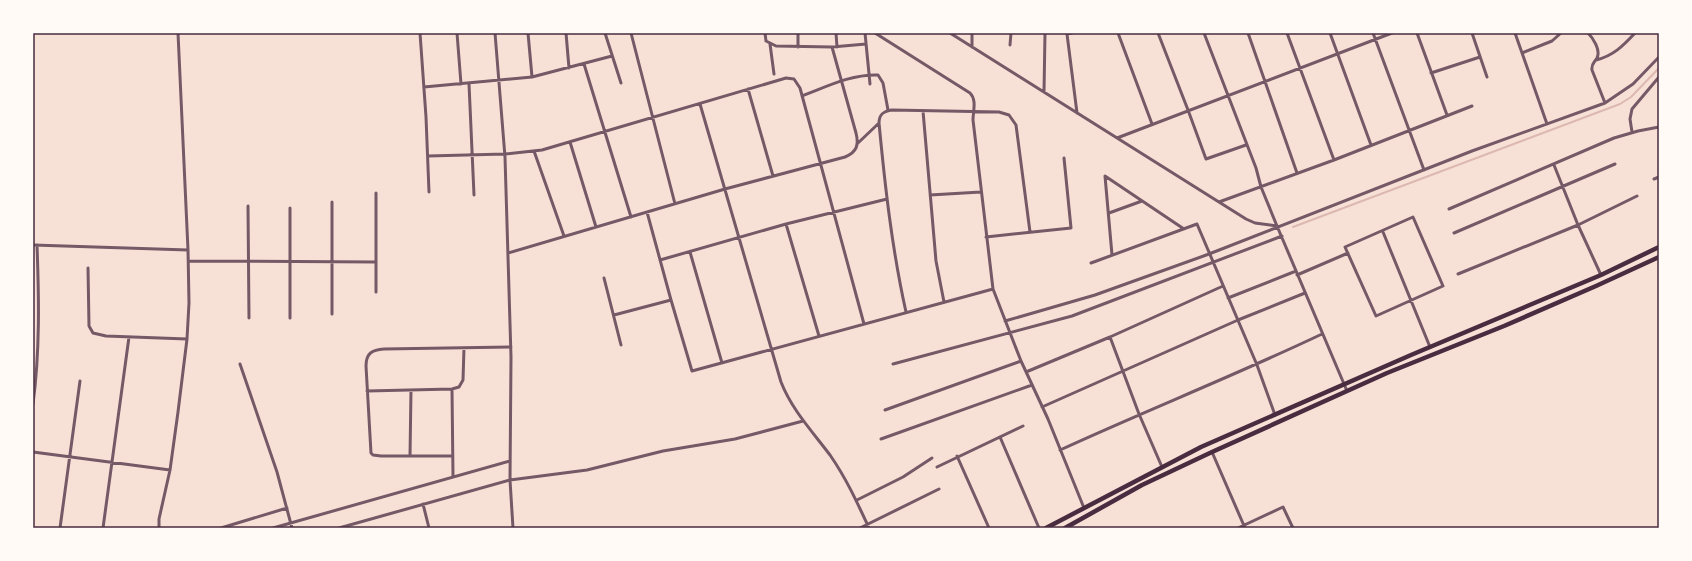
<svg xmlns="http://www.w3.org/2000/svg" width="1692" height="561" font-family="'IBM Plex Sans',sans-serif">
<rect width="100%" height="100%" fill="#f7e1d7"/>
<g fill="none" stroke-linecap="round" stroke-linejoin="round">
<path stroke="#dcb8b0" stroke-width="2" d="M1293,227L1620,104L1631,97L1659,68"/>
<path stroke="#755966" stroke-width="3" d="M420,33L426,117L429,192
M457,33L461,84
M495,33L505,157L511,357L510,480L513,528
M528,33L532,77
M566,33L569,68
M605,33L621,83
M631,33L675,204
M836,33L837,47
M865,33L870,84
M875,33L970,93C977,100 973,111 973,120L993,289L1021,361L1048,419L1084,508
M950,33L1246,219L1255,223L1277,226L1347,391
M1072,33L1067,34L1077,113
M1118,33L1152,124
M1158,33L1188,110L1206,159L1246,145
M1204,33L1256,168L1261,187L1277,226
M1248,33L1297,173
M1287,33L1334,160
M1330,33L1371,145
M1373,33L1424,170
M1417,33L1447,115
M1472,33L1487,77
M1515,33L1547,124
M1588,33C1593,38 1601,50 1597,58C1594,63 1591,64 1592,70L1605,103
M770,44L774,74
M1010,45L1011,33
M798,47V33
M832,47L866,44
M972,47V33
M1522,53L1552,41L1561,33
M1596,60C1613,56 1623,46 1635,33
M584,64L631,217
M1431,73L1480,57
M469,84L474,195
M424,87L532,77L612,56
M748,89L773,176
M1044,92L1045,33
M802,96C826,87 851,74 878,75L883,83L888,110
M700,104L781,382C792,410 812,431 830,455C846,478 857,502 869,528
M923,111L936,261L944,302
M1632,132L1630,119L1632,109L1659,77
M1117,138L1392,33
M570,142L596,227
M858,143L879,123
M534,151L564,236
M428,156L505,154L542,150L786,78L794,79L800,88L864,324
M1554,165L1578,225L1601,275
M1654,179L1659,177
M376,193V292
M930,195L981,192
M1219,202L1334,160L1472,106
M248,206L249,318
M290,208V318
M1449,209L1614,138L1638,131L1659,127
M647,212L671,300L692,371L993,289
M1109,213L1142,201
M1413,217L1443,286L1376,316L1345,247Z
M786,224L819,336
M1383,232L1430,347
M1454,233L1615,164
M986,237L1071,228L1064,158
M33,245L188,250
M690,252L722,363
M508,253L725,189L845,157C857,152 859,145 856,133L832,47L776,46L766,41L765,33
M1112,255L1105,176L1184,229
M660,260L786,224L887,199
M189,261L376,262
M1091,263L1197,224L1257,365L1275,415
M88,268L89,326L93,333L106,336L187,339
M1458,274L1578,225L1637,196
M1297,275L1348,253
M604,278L621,345
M1228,298L1296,271
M906,312C892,249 885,186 879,123C879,114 884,111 892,110L999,112L1009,115L1016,125L1030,232
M332,314V202
M614,315L671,300
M1005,321L1095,295L1209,254L1472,151L1605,103L1633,84L1659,57
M1110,337L1223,286
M240,364L277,472L292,528
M893,364L1072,316L1282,236
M1026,372L1110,337L1139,414L1162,467
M452,389L453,476
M367,391L452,389L459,387L463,380L464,348
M33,404C40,351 39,298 37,245
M1042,407L1238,320L1305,293
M885,410L1021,361
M1000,437L1039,528
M881,439L1032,385
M1060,450C1147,410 1236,375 1322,334
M33,452L170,470
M1212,452L1245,528
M410,456L411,390
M452,456H381L373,455L371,453L366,366C366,353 372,350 384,349L511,347
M957,456L989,528
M937,467L1023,426
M857,500L903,477L932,458
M423,504L429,528
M60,528L80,381
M103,528L129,337
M159,528V519L170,470L178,412L187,339L189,303L188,250L178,33
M221,528L287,508
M273,528L510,461
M339,528L510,480L587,470L663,451L735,439L803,421
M860,528L939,489
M1238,528L1283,507L1293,528"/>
<path stroke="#4a2c40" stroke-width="4.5" d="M1046,528L1201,447L1411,355L1601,275L1659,247
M1065,528L1142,485L1212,452L1387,373L1504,326L1596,286L1659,257"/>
</g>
<rect width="1692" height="561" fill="none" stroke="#fffaf5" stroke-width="68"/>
<rect x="34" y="34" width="1624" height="493" fill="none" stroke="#4a2c40" stroke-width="1.5"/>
</svg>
